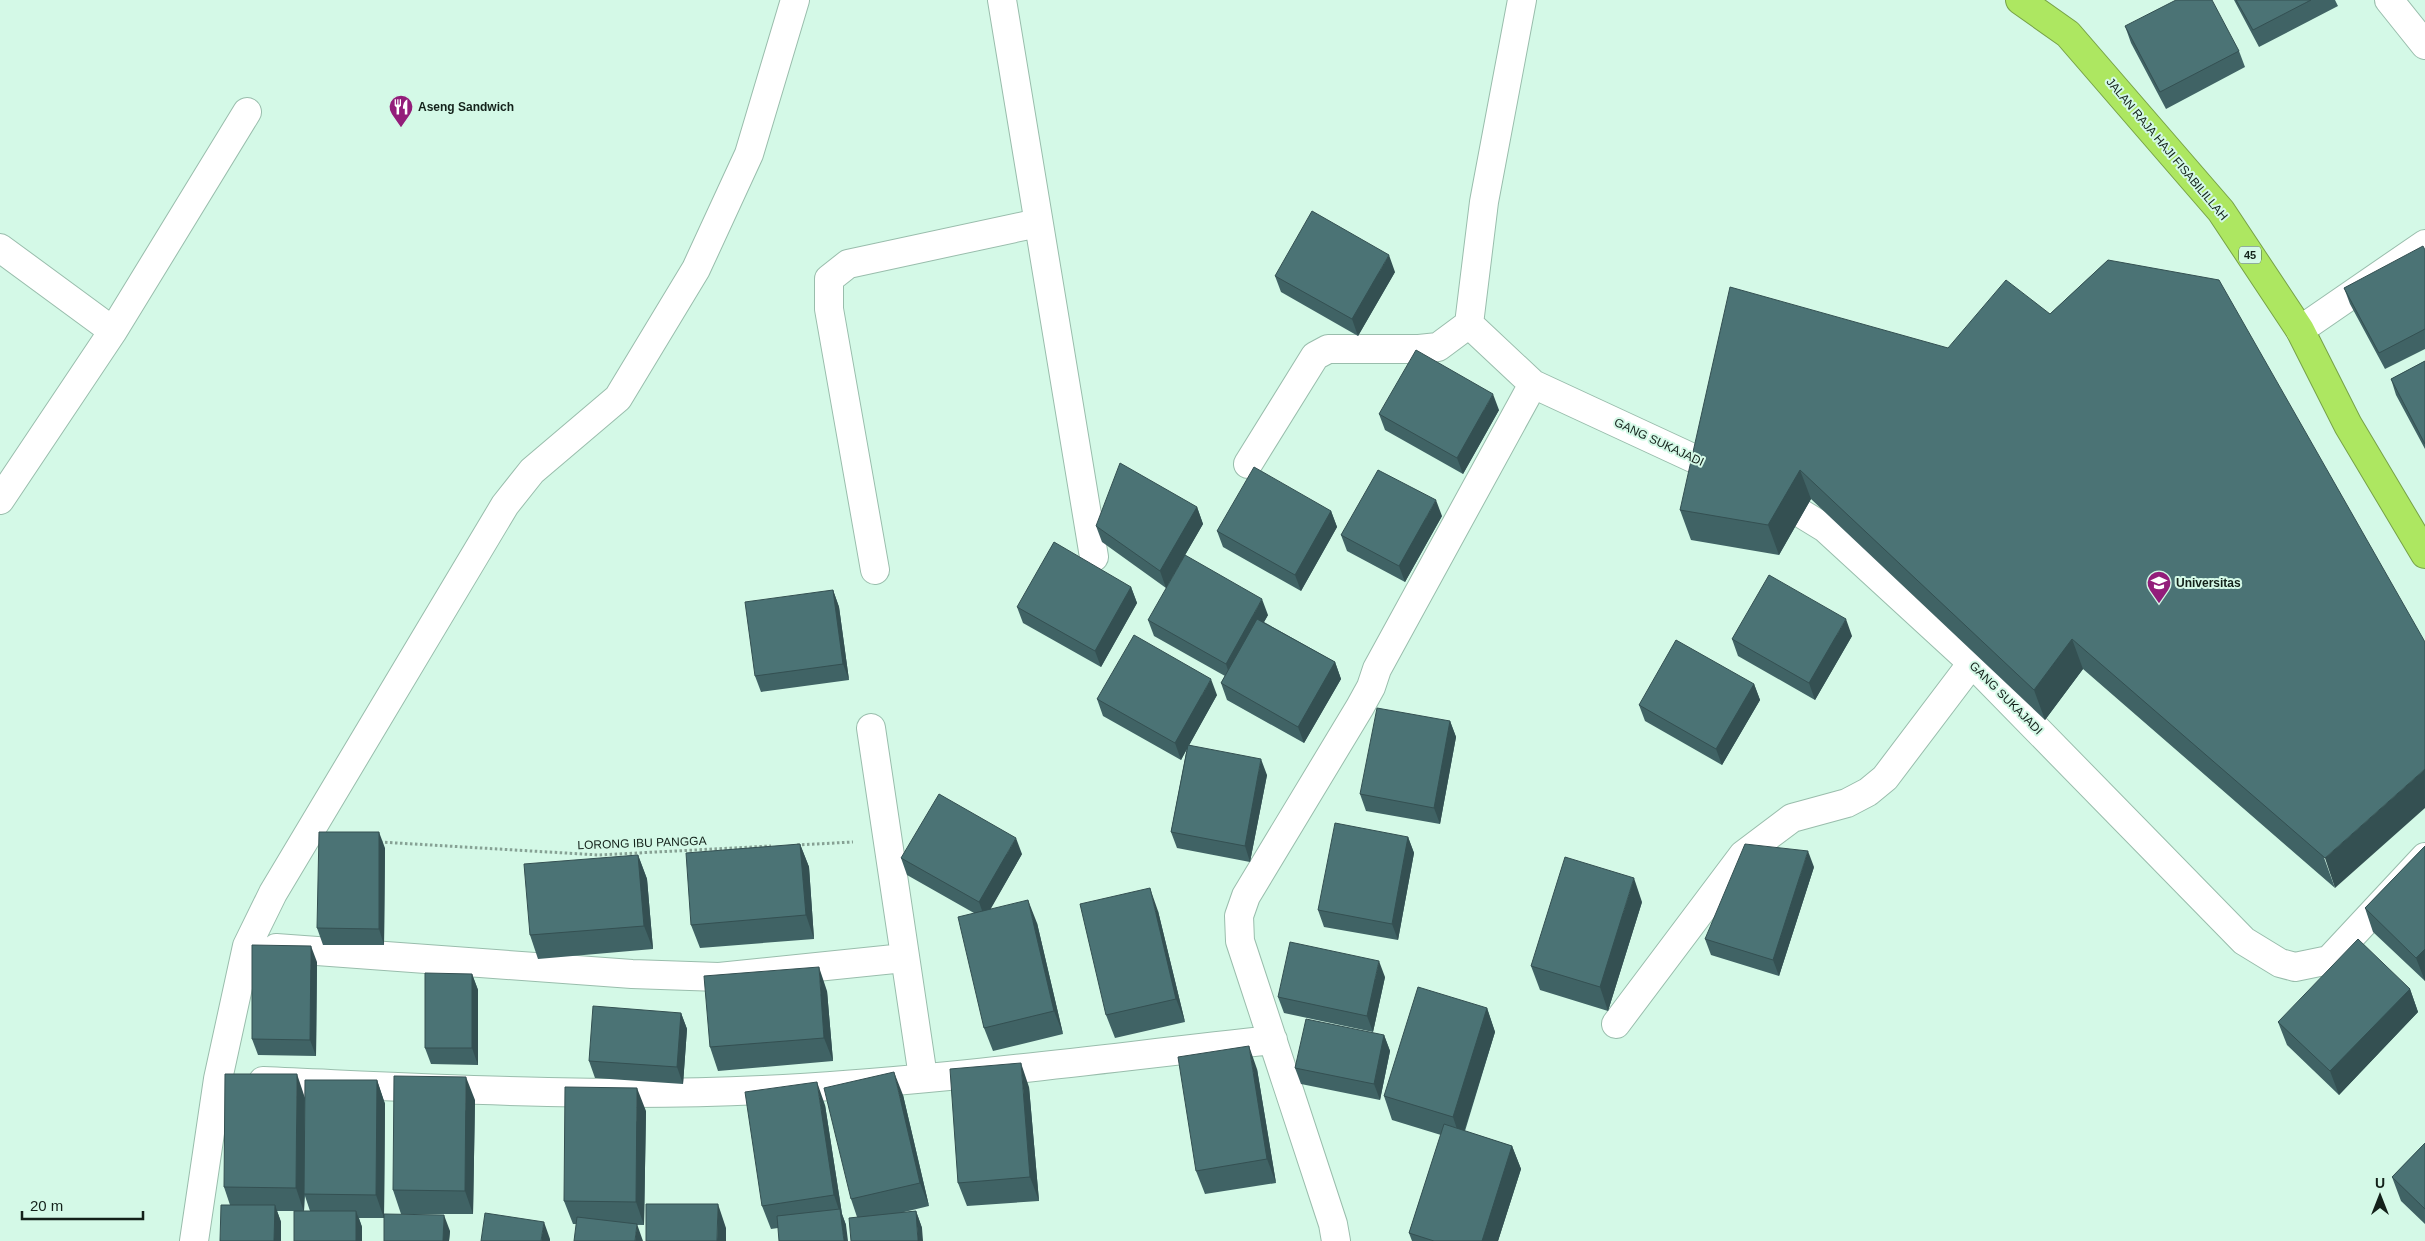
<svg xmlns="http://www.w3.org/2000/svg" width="2425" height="1241" font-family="Helvetica,sans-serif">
<rect width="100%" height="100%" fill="#d4f9e7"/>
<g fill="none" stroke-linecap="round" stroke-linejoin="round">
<defs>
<path id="street" d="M1002,0L1094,557
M1522,0L1484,202L1469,324L1533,384L1725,473
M2389,0L2425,45
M0,248L113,331
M2300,330L2425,244
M1248,464L1315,356L1328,349H1419L1438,347L1469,324
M1771,495L1825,528L1972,663L2244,941L2280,963L2295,967L2329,960L2425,857
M0,500L113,331L247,112
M875,570L829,309V279L848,264L1038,223
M871,728L923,1077
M276,948L632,974L719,977L904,958
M1616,1024L1743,855L1792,818L1847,803L1868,792L1885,778L1972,663L1980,647
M263,1081C429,1088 595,1098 762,1090C933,1082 1103,1058 1273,1040
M194,1241L218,1079L247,946L273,893L505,505L532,471L618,398L696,269L749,154L795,0
M1336,1241L1333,1224L1240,941L1239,916L1246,896L1360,707L1371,687L1377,669L1533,384"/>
<path id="highway" d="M2020,0L2068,34L2221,211L2300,330L2348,425L2425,554"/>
</defs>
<use href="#street" stroke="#99bdac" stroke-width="30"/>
<use href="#highway" stroke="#77a248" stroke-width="30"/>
<path stroke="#86a194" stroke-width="3" stroke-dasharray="2.5 2.5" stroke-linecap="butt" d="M380,842L599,855L771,846
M797,845L853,842"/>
<use href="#street" stroke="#fff" stroke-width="28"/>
<use href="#highway" stroke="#ade761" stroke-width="28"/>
</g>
<path fill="#406365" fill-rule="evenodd" d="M2234,0H2335L2338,6L2259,47Z
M2125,26L2239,51L2245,67L2166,109L2131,43Z
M2425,250V349L2385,369L2350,304L2344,288Z
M2108,260L2335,888L2083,669L2045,720L1811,499L1779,555L1691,540L1680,510L1948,348L2050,314Z
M1395,272L1358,336L1281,292L1275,276Z
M2425,361V449L2396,395L2391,379Z
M1499,410L1463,474L1385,430L1379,414Z
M1197,507L1203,524L1166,588L1102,542L1096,526Z
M1331,511L1337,527L1301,591L1223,547L1217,531Z
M1442,516L1405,582L1347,551L1341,535Z
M1131,587L1137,603L1101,667L1023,623L1017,607Z
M833,590L839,607L849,680L761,692L755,676Z
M1268,615L1264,622L1335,662L1341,679L1304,743L1227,700L1221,683L1225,676L1154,636L1148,620Z
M1852,636L1815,700L1738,656L1732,639Z
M1754,684L1760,700L1722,765L1645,721L1639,705Z
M1217,695L1189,745L1267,775L1250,862L1177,848L1171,832L1187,748L1181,760L1103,716L1097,699Z
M1450,721L1456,737L1440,824L1366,811L1360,794Z
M1408,837L1414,853L1398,940L1324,927L1318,910Z
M800,844L809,867L814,939L700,948L691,925Z
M2425,846V981L2373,932L2365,908Z
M385,848L384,945H323L317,928Z
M1022,854L990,909L1037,923L1063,1034L993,1051L984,1028L974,913L907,875L901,858Z
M638,855L647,879L653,949L538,959L530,935Z
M1814,867L1779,976L1711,955L1705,939Z
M1642,902L1608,1011L1540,990L1531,966Z
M1158,911L1185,1022L1115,1038L1106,1015Z
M317,962L316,1056L258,1055L252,1039Z
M472,974L478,990V1065L431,1064L425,1048Z
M1385,977L1373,1032L1284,1013L1278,997Z
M2410,989L2418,1012L2339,1095L2287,1045L2278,1022Z
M827,991L833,1061L718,1071L710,1047Z
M1487,1008L1495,1032L1465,1131L1512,1146L1521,1169L1498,1241H1412L1409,1233L1441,1135L1392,1120L1384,1096Z
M681,1013L687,1029L683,1084L595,1078L589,1061Z
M1384,1035L1390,1051L1380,1100L1301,1084L1295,1068Z
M1257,1069L1276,1183L1205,1194L1196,1171Z
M377,1080L385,1104L384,1214L450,1231L449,1241H384V1218H359L362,1227L294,1211H277L281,1222V1241H220L230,1205L224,1187ZM305,1196L310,1211H304Z
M1029,1087L1039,1201L967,1206L958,1183Z
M903,1095L929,1206L900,1213L916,1211L922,1228L857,1217L851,1199Z
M475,1100L473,1214H401L393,1190Z
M825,1105L842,1214L846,1225L778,1228L771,1229L762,1206Z
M646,1111L644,1225L573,1224L564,1201Z
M2425,1143V1224L2401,1201L2392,1177Z"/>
<path fill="#345052" d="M1389,255L1395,272L1358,336L1352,319Z
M1493,394L1499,410L1463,474L1457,458Z
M1800,470L1811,499L1779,555L1768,525Z
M1436,500L1442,516L1405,582L1399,566Z
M1197,507L1203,524L1166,588L1160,571Z
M1331,511L1337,527L1301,591L1295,575Z
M1131,587L1137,603L1101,667L1095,651Z
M833,590L839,607L849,680L843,664Z
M1262,599L1268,615L1231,680L1226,664Z
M1846,619L1852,636L1815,700L1809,683Z
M2072,639L2083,669L2045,720L2034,690Z
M1335,662L1341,679L1304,743L1298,727Z
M1211,679L1217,695L1181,760L1175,743Z
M1754,684L1760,700L1722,765L1716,749Z
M1450,721L1456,737L1440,824L1434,808Z
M1261,759L1267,775L1250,862L1245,846Z
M2425,769V808L2335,888L2325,858Z
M379,832L385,848L384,945L379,929Z
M1408,837L1414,853L1398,940L1392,924Z
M1016,838L1022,854L985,919L979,902Z
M800,844L809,867L814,939L806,915Z
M1808,851L1814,867L1779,976L1773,960Z
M638,855L647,879L653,949L644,926Z
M1634,878L1642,902L1608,1011L1600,987Z
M1150,888L1158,911L1185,1022L1176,999Z
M1028,900L1037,923L1063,1034L1054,1011Z
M311,946L317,962L316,1056L310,1040Z
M2425,949V981L2416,958Z
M1379,961L1385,977L1373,1032L1367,1016Z
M819,967L827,991L833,1061L824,1038Z
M472,974L478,990V1065L472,1048Z
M2410,989L2418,1012L2339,1095L2330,1071Z
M1487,1008L1495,1032L1461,1141L1453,1117Z
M681,1013L687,1029L683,1084L677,1067Z
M1384,1035L1390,1051L1380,1100L1374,1084Z
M1249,1046L1257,1069L1276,1183L1267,1159Z
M1021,1063L1029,1087L1039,1201L1030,1177Z
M894,1072L903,1095L929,1206L920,1183Z
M297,1074L305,1098L304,1212L296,1188Z
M466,1077L475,1100L473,1214L465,1191Z
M377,1080L385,1104L384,1218L376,1195Z
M817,1082L825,1105L842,1214L846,1225L848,1241H844L840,1213L834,1195Z
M637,1088L646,1111L644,1225L636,1202Z
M1512,1146L1521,1169L1498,1241H1482Z
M718,1204L726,1228V1241H717Z
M275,1205L281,1222V1241H274Z
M356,1211L362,1227V1241H356Z
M916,1211L922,1228L923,1241H918Z
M444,1215L450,1231L449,1241H443Z
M544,1222L550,1239V1241H541Z
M637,1224L643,1241H635Z"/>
<path fill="#4b7375" stroke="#345052" d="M2176,0H2212L2239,51L2160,92L2125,26Z
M2236,0H2311L2253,30Z
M1312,211L1389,255L1352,319L1275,276Z
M2423,246L2425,250V329L2379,353L2344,288Z
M2108,260L2219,280L2425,642V769L2325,858L2072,639L2034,690L1800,470L1768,525L1680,510L1730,287L1948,348L2006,280L2050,314Z
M1416,350L1493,394L1457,458L1379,414Z
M2425,361V444L2391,379Z
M1120,463L1197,507L1160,571L1096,526Z
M1254,467L1331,511L1295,575L1217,531Z
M1378,470L1436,500L1399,566L1341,535Z
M1054,542L1131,587L1095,651L1017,607Z
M1185,555L1262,599L1226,664L1148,620Z
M1769,575L1846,619L1809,683L1732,639Z
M833,590L843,664L755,676L745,602Z
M1257,619L1335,662L1298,727L1221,683Z
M1134,635L1211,679L1175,743L1097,699Z
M1676,640L1754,684L1716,749L1639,705Z
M1377,708L1450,721L1434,808L1360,794Z
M1188,745L1261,759L1245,846L1171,832Z
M939,794L1016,838L979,902L901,858Z
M1335,823L1408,837L1392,924L1318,910Z
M319,832H379V929L317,928Z
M800,844L806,915L691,925L686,853Z
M1745,844L1808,851L1773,960L1705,939Z
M2425,846V949L2416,958L2365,908Z
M638,855L644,926L530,935L524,864Z
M1565,857L1634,878L1600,987L1531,966Z
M1150,888L1176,999L1106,1015L1080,904Z
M1028,900L1054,1011L984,1028L958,917Z
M2358,939L2410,989L2330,1071L2278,1022Z
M1290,942L1379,961L1367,1016L1278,997Z
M252,945L311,946L310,1040L252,1039Z
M819,967L824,1038L710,1047L704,976Z
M425,973L472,974V1048H425Z
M1418,987L1487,1008L1453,1117L1384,1096Z
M593,1006L681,1013L677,1067L589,1061Z
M1306,1019L1384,1035L1374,1084L1295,1068Z
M1249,1046L1267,1159L1196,1171L1178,1057Z
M1021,1063L1030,1177L958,1183L950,1069Z
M894,1072L920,1183L851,1199L824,1088Z
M225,1074H297L296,1188L224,1187Z
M394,1076L466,1077L465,1191L393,1190Z
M305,1080H377L376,1195L304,1194Z
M817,1082L834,1195L762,1206L745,1092Z
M565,1087L637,1088L636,1202L564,1201Z
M1444,1124L1512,1146L1482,1241H1434L1409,1233Z
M2425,1143V1209L2392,1177Z
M646,1204H718L717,1241H646Z
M221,1205H275L274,1241H220Z
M840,1209L844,1241H779L777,1216Z
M294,1211H356V1241H294Z
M916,1211L918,1241H851L849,1218Z
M485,1213L544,1222L541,1241H481Z
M384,1214L444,1215L443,1241H384Z
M577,1217L637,1224L635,1241H574Z"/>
<defs>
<symbol id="restaurant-pin" viewBox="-11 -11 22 30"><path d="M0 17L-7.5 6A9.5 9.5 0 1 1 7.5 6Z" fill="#931d7a" stroke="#d4f9e7"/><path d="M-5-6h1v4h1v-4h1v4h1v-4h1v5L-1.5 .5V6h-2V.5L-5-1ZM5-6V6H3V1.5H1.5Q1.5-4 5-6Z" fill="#fff"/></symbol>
<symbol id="university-pin" viewBox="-11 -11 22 30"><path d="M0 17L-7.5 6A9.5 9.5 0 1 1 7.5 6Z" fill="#931d7a" stroke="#d4f9e7"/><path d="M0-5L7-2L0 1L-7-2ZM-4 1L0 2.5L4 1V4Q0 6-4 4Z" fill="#fff"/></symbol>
</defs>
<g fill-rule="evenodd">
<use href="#restaurant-pin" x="387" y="93" width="28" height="38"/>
<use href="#university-pin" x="2145" y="569" width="28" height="38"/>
</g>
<g text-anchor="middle" stroke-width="4" stroke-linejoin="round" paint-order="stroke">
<rect fill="#d4f9e7" stroke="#4d6258" stroke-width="1" x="2239" y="246.5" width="22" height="17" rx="4"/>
<g font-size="11" font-weight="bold" fill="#13211a">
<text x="2250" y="259">45</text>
</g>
<g font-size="12" font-weight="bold" fill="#13211a" stroke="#d4f9e7" text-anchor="start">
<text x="418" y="111">Aseng Sandwich</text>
<text x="2176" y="587">Universitas</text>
</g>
<g font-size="12" fill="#13211a" stroke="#d4f9e7">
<text transform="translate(2167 149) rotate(50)" y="4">JALAN RAJA HAJI FISABILILLAH</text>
<text transform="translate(1659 442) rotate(25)" y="4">GANG SUKAJADI</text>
<text transform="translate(2006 698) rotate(45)" y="4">GANG SUKAJADI</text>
<text transform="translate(642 843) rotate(-2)" y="4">LORONG IBU PANGGA</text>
</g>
</g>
<g transform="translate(2380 1196)" stroke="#d4f9e7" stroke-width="4" paint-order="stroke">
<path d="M0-4L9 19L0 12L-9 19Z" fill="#13211a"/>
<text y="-8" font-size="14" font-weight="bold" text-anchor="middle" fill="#13211a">U</text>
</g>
<path d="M22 1211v8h121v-8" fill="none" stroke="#13211a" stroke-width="2.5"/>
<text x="30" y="1211" font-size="15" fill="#13211a" stroke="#d4f9e7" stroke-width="4" paint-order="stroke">20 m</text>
</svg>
